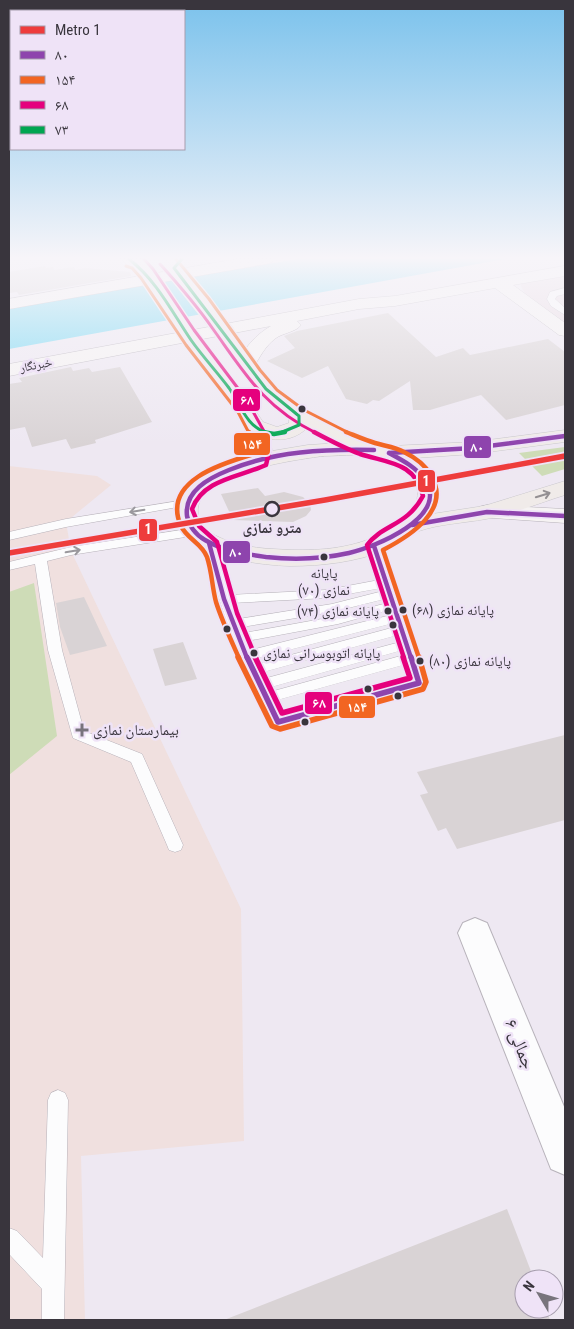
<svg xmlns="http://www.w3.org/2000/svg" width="574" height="1329" font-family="'Roboto Condensed','Noto Naskh Arabic',sans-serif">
<rect width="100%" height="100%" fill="#eee8f2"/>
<path fill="#e8d8e1" d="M565,275V325L525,294L521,286V284Z"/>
<path fill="#f0e0df" d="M9,466L97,476L111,485L66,522L71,551L241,909L244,1141L81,1156L85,1320H9Z"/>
<path fill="#cedcb7" d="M565,447V469L542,476L519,453Z
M34,583L57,736L9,775V592Z"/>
<path fill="#77d8f3" d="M298,259H505L9,349V309L121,288Z"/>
<path fill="#d9d3d5" d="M45,266L46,268L53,267L54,270L74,267L75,270L85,268L130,272L131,276L19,295L17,292L9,293V272Z
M388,313L436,357L463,348L470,355L548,339L565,352V405L506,420L481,395L430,410H413L410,381L379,401L373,400L367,404L346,399L328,366L302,378L267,361L295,348L284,336L297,331Z
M71,367L73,371L89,368L92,372L120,367L152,422L95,440L96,443L71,449L66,439L32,447L25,427L9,430V384L22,382L19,378Z
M258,488L265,496L284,492L303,497L310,504L311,510L306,516L293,522L233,520L221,494Z
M84,597L107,646L70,655L60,627L56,603Z
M183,642L197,679L165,686L153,649Z
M565,735V820L457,849L446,828L438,831L420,795L428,793L417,772Z
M507,1209L534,1279H524V1309H546L550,1320H224Z"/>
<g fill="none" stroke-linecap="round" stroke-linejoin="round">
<defs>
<path id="lane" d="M565,288V294L557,296L555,299L565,308V315L551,306L547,299L550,292Z
M185,500L191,503L189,505L66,527L9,540V532L66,519Z
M194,528L198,529L200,532L198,535L71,555L47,561L62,650L84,731L142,754L183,845L181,850L175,852L169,850L167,845L131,762L73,738L48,650L35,564L9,570V562L71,547Z
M209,539L215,543L229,595L326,590L379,580L368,546L374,542L378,543L410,629L426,683L424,687L278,727L273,726C241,669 220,607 203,543ZM382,588L383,591L332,604L238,619L232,603L326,598ZM385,599L387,603L338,616L244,633L242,627L332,612ZM389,610L391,615L251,650L247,641L338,624ZM394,623L395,627L257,664L254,659ZM398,635L400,642L263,679L260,673ZM403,650L404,655L270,692L268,688ZM407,664L411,680L282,716L274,701Z
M58,1090L65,1093L68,1100L64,1320H42V1289L9,1254V1228L17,1231L43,1258L48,1100L51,1093Z"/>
<path id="street" d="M475,918L487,923L565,1109V1175L551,1169L458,933L463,923Z"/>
<path id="secondary" d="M237,259H274L272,262L266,264L9,309V299Z
M565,266V276L513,285L565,323V336L559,335L495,288L395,306L359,309L297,321L301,325C296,332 283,333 276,338C265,346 260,357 253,368L246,370L239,368L236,364C245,348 255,335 271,326L9,376V364L359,299L395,296Z
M487,505L565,509V523L479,517L475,512L479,507Z"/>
<path id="primary" d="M121,259H142L155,273L153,277H141Z
M226,329L232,330L264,376L286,398L309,413L375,444L391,446L473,442L565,430V442L473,454L415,458C436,474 448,489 432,514L484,506L565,481V495C539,503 513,514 486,519C464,523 439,524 419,531C409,534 397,545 386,550C356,562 322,566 290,566C261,565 215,559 191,542C184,536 176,527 175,517C169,480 222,464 250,457C251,441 245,429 238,415L184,342L186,338L193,336L200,338L238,385L263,422L277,427L289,423V418C256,398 237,366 217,334L220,330ZM307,428L340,443L308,445L272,451L270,439C284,441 297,438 307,428ZM323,456C342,456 369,452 387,459C395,462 402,469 408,475C438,502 391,532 367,540C337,551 305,551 273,549C252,548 227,544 208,531C201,527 199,521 198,513C193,473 295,460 323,456Z"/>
</defs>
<use href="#lane" stroke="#b7b2ba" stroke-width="1"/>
<use href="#street" stroke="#b7b2ba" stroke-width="2"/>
<use href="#secondary" stroke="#b7b2ba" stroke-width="1"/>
<use href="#primary" stroke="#c9c7cc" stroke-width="1"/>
<use href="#lane" fill="#fcfcfd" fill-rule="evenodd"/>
<use href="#street" fill="#fcfcfd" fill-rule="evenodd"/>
<use href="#secondary" fill="#f6f3f3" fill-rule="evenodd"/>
<use href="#primary" fill="#f0ebe9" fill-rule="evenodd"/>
<defs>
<path id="primary-bridge" d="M174,268L226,334
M147,273L193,342"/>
</defs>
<use href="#primary-bridge" stroke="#c9c7cc" stroke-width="19" stroke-linecap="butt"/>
<use href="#primary-bridge" stroke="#f0ebe9" stroke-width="19"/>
<defs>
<path id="bus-1-far1" d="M374,450C325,449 275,451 229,470C209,478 184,491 187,516C189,526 196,535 205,540C223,551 245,554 266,557C294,560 322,559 349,553C375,547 450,517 425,480C416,467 402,460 389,453
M389,453L473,448L565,436
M412,525L487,512L565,516
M209,543L224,599L247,658
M374,546L411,658"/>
<path id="bus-1" d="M247,657L278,722L419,683L411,657"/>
<path id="bus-2-far2" d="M176,259L209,299L260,370L277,390L304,410L349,433
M126,266L132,268L141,278L186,345L238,412L249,433"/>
<path id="bus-2-far1" d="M346,432C356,436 365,440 375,443C385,446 395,447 404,452C414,457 425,465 430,474C453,509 410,536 383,550L419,658
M239,658C231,640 222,621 216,602C212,587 212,572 207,557C202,543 187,539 181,526C161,481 223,463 254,454L249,432"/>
<path id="bus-2" d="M238,657L272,726L280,729L423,689L426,682L419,657"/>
<path id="bus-3-far2" d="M144,259L153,269L194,330L246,399L265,433
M160,264C179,285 197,306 213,329C246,375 264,407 316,433"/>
<path id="bus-3-far1" d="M314,432C329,440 344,448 360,454C387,463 416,462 423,496C407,526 383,524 367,545L404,658
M256,658L237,613L217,542L199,526L192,509C203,479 240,477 266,465L269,452L264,432"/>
<path id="bus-3" d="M255,657L282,713L410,678L403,657"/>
<path id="bus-4-far1" d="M129,259C157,281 172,312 191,340C203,357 217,372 229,388C240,404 247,428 268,433
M182,259L174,268L266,389L299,416V425L280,433"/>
<path id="bus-4" d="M263,432L274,434L285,432"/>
</defs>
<use href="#bus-1-far1" stroke="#efe3f7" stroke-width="8"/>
<use href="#bus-1" stroke="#efe3f7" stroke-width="9"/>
<use href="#bus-2-far2" stroke="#efe3f7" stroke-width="5.5"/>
<use href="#bus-2-far1" stroke="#efe3f7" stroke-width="8"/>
<use href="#bus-2" stroke="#efe3f7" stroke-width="9"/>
<use href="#bus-3-far2" stroke="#efe3f7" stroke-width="5.5"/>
<use href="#bus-3-far1" stroke="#efe3f7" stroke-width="8"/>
<use href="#bus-3" stroke="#efe3f7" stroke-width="9"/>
<use href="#bus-4-far1" stroke="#efe3f7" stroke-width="5.5"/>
<use href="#bus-4" stroke="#efe3f7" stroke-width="8"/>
<use href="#bus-1-far1" stroke="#8e44ad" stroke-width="4.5"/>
<use href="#bus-1" stroke="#8e44ad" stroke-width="5.5"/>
<use href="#bus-2-far2" stroke="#f26522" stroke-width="3"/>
<use href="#bus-2-far1" stroke="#f26522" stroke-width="4.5"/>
<use href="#bus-2" stroke="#f26522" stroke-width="5.5"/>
<use href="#bus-3-far2" stroke="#e5007d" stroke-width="3"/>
<use href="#bus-3-far1" stroke="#e5007d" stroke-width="4.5"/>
<use href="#bus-3" stroke="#e5007d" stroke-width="5.5"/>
<use href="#bus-4-far1" stroke="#00a651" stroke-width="3"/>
<use href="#bus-4" stroke="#00a651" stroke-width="4.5"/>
<defs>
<path id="metro-1" d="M9,553L325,500L565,456"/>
</defs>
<use href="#metro-1" stroke="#efe3f7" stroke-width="9"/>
<use href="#metro-1" stroke="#ee3c3c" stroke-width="5.5"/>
</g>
<defs><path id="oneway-shaft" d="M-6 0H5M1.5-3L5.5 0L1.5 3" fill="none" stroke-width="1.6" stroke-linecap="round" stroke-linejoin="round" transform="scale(1.25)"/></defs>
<use stroke="#949093" href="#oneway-shaft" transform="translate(543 495) rotate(-17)"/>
<g stroke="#9a989d">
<use href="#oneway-shaft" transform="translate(137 511) rotate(171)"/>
<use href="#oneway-shaft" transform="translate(73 551) rotate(-10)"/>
</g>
<linearGradient id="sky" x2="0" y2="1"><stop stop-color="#7bc2ec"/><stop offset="0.58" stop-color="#f7f5f9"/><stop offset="1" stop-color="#f7f5f9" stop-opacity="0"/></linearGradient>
<rect width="574" height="445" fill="url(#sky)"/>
<g fill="#39353d" stroke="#efe3f7" stroke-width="2">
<circle cx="302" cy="409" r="4.5"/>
<circle cx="324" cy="557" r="4.5"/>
<circle cx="403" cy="610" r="4.5"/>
<circle cx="388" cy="611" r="4.5"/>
<circle cx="393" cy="625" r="4.5"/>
<circle cx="227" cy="629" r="4.5"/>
<circle cx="254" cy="653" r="4.5"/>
<circle cx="420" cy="661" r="4.5"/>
<circle cx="368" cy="689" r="4.5"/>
<circle cx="398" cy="696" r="4.5"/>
<circle cx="305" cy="722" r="4.5"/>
</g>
<circle fill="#efe3f7" stroke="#39353d" stroke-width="2.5" cx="272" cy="509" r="7"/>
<path fill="#78747c" stroke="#efe3f7" stroke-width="2" d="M79.5 722.5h5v5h5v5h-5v5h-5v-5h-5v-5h5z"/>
<g text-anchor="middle" stroke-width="5" stroke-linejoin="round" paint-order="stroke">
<g font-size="12" fill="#39353d" stroke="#efe3f7">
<text transform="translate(36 365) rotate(-11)" y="4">خبرنگار</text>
</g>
<g font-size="14" fill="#39353d" stroke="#efe3f7" text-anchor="start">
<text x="324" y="578" text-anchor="middle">پایانه<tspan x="324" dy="17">نمازی (۷۰)</tspan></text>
<text x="412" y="615">پایانه نمازی (۶۸)</text>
<text x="379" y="616" text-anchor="end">پایانه نمازی (۷۴)</text>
<text x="263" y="658">پایانه اتوبوسرانی نمازی</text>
<text x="429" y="666">پایانه نمازی (۸۰)</text>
</g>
<g font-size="15" font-weight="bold" fill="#39353d" stroke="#efe3f7">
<text x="272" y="533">مترو نمازی</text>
</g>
<g font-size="15" fill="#39353d" stroke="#efe3f7" text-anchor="start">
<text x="93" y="735">بیمارستان نمازی</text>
</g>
<g font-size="18" fill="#39353d" stroke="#efe3f7">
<text transform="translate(520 1044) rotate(68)" y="6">۶ جمالی</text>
</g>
</g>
<g stroke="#efe3f7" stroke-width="2">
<rect x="232" y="388" width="29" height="24" rx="5" fill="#e5007d"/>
<rect x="233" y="432" width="38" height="24" rx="5" fill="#f26522"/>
<rect x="463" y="435" width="29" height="24" rx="5" fill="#8e44ad"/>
<rect x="417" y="469" width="19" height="24" rx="5" fill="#ee3c3c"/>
<rect x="138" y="518" width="20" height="24" rx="5" fill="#ee3c3c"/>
<rect x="222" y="540" width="29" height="24" rx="5" fill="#8e44ad"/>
<rect x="304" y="691" width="29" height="24" rx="5" fill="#e5007d"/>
<rect x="338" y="695" width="38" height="24" rx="5" fill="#f26522"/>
</g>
<g font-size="14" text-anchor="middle" font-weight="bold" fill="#fff">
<text x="247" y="405">۶۸</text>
<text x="252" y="449">۱۵۴</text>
<text x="477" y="452">۸۰</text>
<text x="426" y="486">1</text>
<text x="148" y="534">1</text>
<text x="236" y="557">۸۰</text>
<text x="319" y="708">۶۸</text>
<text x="357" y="712">۱۵۴</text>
</g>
<rect width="574" height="1329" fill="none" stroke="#39353d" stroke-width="20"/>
<rect x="10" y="10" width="175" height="140" fill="#efe3f7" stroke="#a69dad"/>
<rect x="20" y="26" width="25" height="8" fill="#ee3c3c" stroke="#a69dad"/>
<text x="55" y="35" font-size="15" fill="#39353d">Metro 1</text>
<rect x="20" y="51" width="25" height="8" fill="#8e44ad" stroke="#a69dad"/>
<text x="55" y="60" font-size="15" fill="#39353d">۸۰</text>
<rect x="20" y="76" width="25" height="8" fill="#f26522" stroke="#a69dad"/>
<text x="55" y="85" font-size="15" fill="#39353d">۱۵۴</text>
<rect x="20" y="101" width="25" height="8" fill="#e5007d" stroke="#a69dad"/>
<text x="55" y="110" font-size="15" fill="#39353d">۶۸</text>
<rect x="20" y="126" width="25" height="8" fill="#00a651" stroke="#a69dad"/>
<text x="55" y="135" font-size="15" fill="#39353d">۷۳</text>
<g transform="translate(539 1294) rotate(308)"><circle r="24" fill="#efe3f7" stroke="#a69dad"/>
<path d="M0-4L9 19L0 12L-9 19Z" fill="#78747c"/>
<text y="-8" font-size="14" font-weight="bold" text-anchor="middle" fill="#39353d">N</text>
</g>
</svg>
